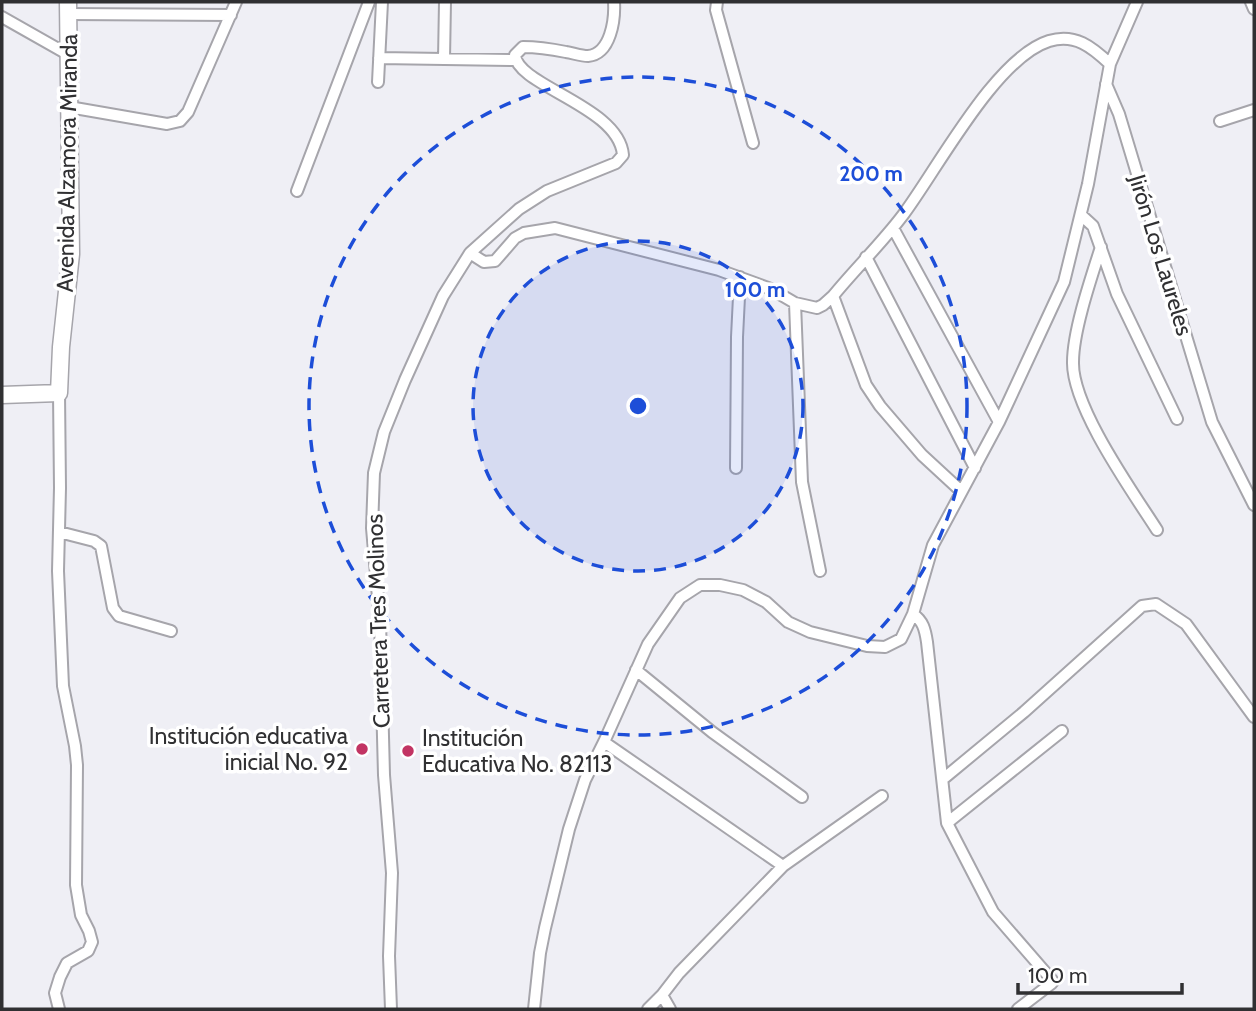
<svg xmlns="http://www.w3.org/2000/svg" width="1256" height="1011" font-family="Cabin,sans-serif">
<rect width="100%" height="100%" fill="#efeff5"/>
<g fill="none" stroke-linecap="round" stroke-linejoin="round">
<defs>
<path id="street" d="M614,2C615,19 611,54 588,56C581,56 573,53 566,52C551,49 537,47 523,47L515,55C517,86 619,106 623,155L616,163L547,191L519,209L470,253L484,262L495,261L515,238L524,233L555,228L719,270L771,289L795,303L817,308L823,305L833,296C855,269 881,244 903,215C937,170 995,58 1049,41C1075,33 1092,47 1110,64
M717,2L716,10L753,143
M1251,2L1254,9
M68,14L231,15
M2,17L69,55
M379,58L515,60
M444,59L445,2
M378,82L382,2
M1106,84L1119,114L1212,422L1254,505
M69,107L167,124L180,121L188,112L236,2
M1220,121L1254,110
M297,191L369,2
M1081,215L1093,226L1117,294L1177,419
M893,228L999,422
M1101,247C1091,278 1073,331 1073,362C1072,407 1132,491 1157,530
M866,257L975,468
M833,296L866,385L880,406L922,455L961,491
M795,303L802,482L820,571
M736,468L737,337L740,277
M59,532L94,541L101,546L113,608L119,616L171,631
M913,614C923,621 925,629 927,642L947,823L1062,731
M636,670L712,732L802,797
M604,742L783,866
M943,779L1024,712L1142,606L1156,604L1186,624L1254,717
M947,823L993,912L1052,980V983L1018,1009
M662,995L679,973L783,866L882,796
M59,1009L55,993L60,977L67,963L88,951L92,942L89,931L81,915L76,885L77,765L75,746L63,686L58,571L60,488L59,393
M391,1009L389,956L392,873L384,775L380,621L372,528L374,473L384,432L405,380L443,296L470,253
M534,1009L540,953L545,928L569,829L585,780L604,742L648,644L680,598L700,585H720L743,590L766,602L788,622L810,632L867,646L885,647L901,639L913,614L933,545L999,422L1064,282L1088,184L1110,64L1137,2
M648,1009L662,995L670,1009"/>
<path id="secondary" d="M2,395L59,393L61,347L71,254L68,2"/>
</defs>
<use href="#street" stroke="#a6a5ab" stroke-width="14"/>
<use href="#secondary" stroke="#a6a5ab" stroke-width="19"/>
<use href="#street" stroke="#fff" stroke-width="10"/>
<use href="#secondary" stroke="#fff" stroke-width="16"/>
</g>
<circle cx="638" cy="406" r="165" fill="#1d4ed8" fill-opacity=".12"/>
<g fill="none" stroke="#1d4ed8" stroke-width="3.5" stroke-dasharray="12 9">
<circle cx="638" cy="406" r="165"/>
<circle cx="638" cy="406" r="329"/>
</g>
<g fill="#c23463" stroke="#fff" stroke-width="2.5">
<circle cx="362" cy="749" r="7"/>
<circle cx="408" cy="751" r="7"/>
</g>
<g text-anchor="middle" stroke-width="7" stroke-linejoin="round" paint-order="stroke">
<g font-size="23" fill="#303032" stroke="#fff">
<text transform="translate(67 163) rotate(-89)" y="8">Avenida Alzamora Miranda</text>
<text transform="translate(1161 255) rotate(73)" y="8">Jirón Los Laureles</text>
<text transform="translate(378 621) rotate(-92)" y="8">Carretera Tres Molinos</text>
</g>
<g font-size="23" fill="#303032" stroke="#fff" text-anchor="end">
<text x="348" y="744">Institución educativa<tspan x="348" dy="26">inicial No. 92</tspan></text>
<text x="422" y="746" text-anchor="start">Institución<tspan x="422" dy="26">Educativa No. 82113</tspan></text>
</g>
</g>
<circle cx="638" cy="406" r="10" fill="#1d4ed8" stroke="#fff" stroke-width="3.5"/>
<g font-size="21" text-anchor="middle" font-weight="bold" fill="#1d4ed8" stroke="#fff" stroke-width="7" stroke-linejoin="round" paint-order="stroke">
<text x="871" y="181">200 m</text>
<text x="755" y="297">100 m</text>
</g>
<rect width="1256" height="1011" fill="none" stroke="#303032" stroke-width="7"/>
<path d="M1018 983v10h164v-10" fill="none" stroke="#303032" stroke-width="3.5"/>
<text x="1028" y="983" font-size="21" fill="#303032" stroke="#ffffff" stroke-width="5" paint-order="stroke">100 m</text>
</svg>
